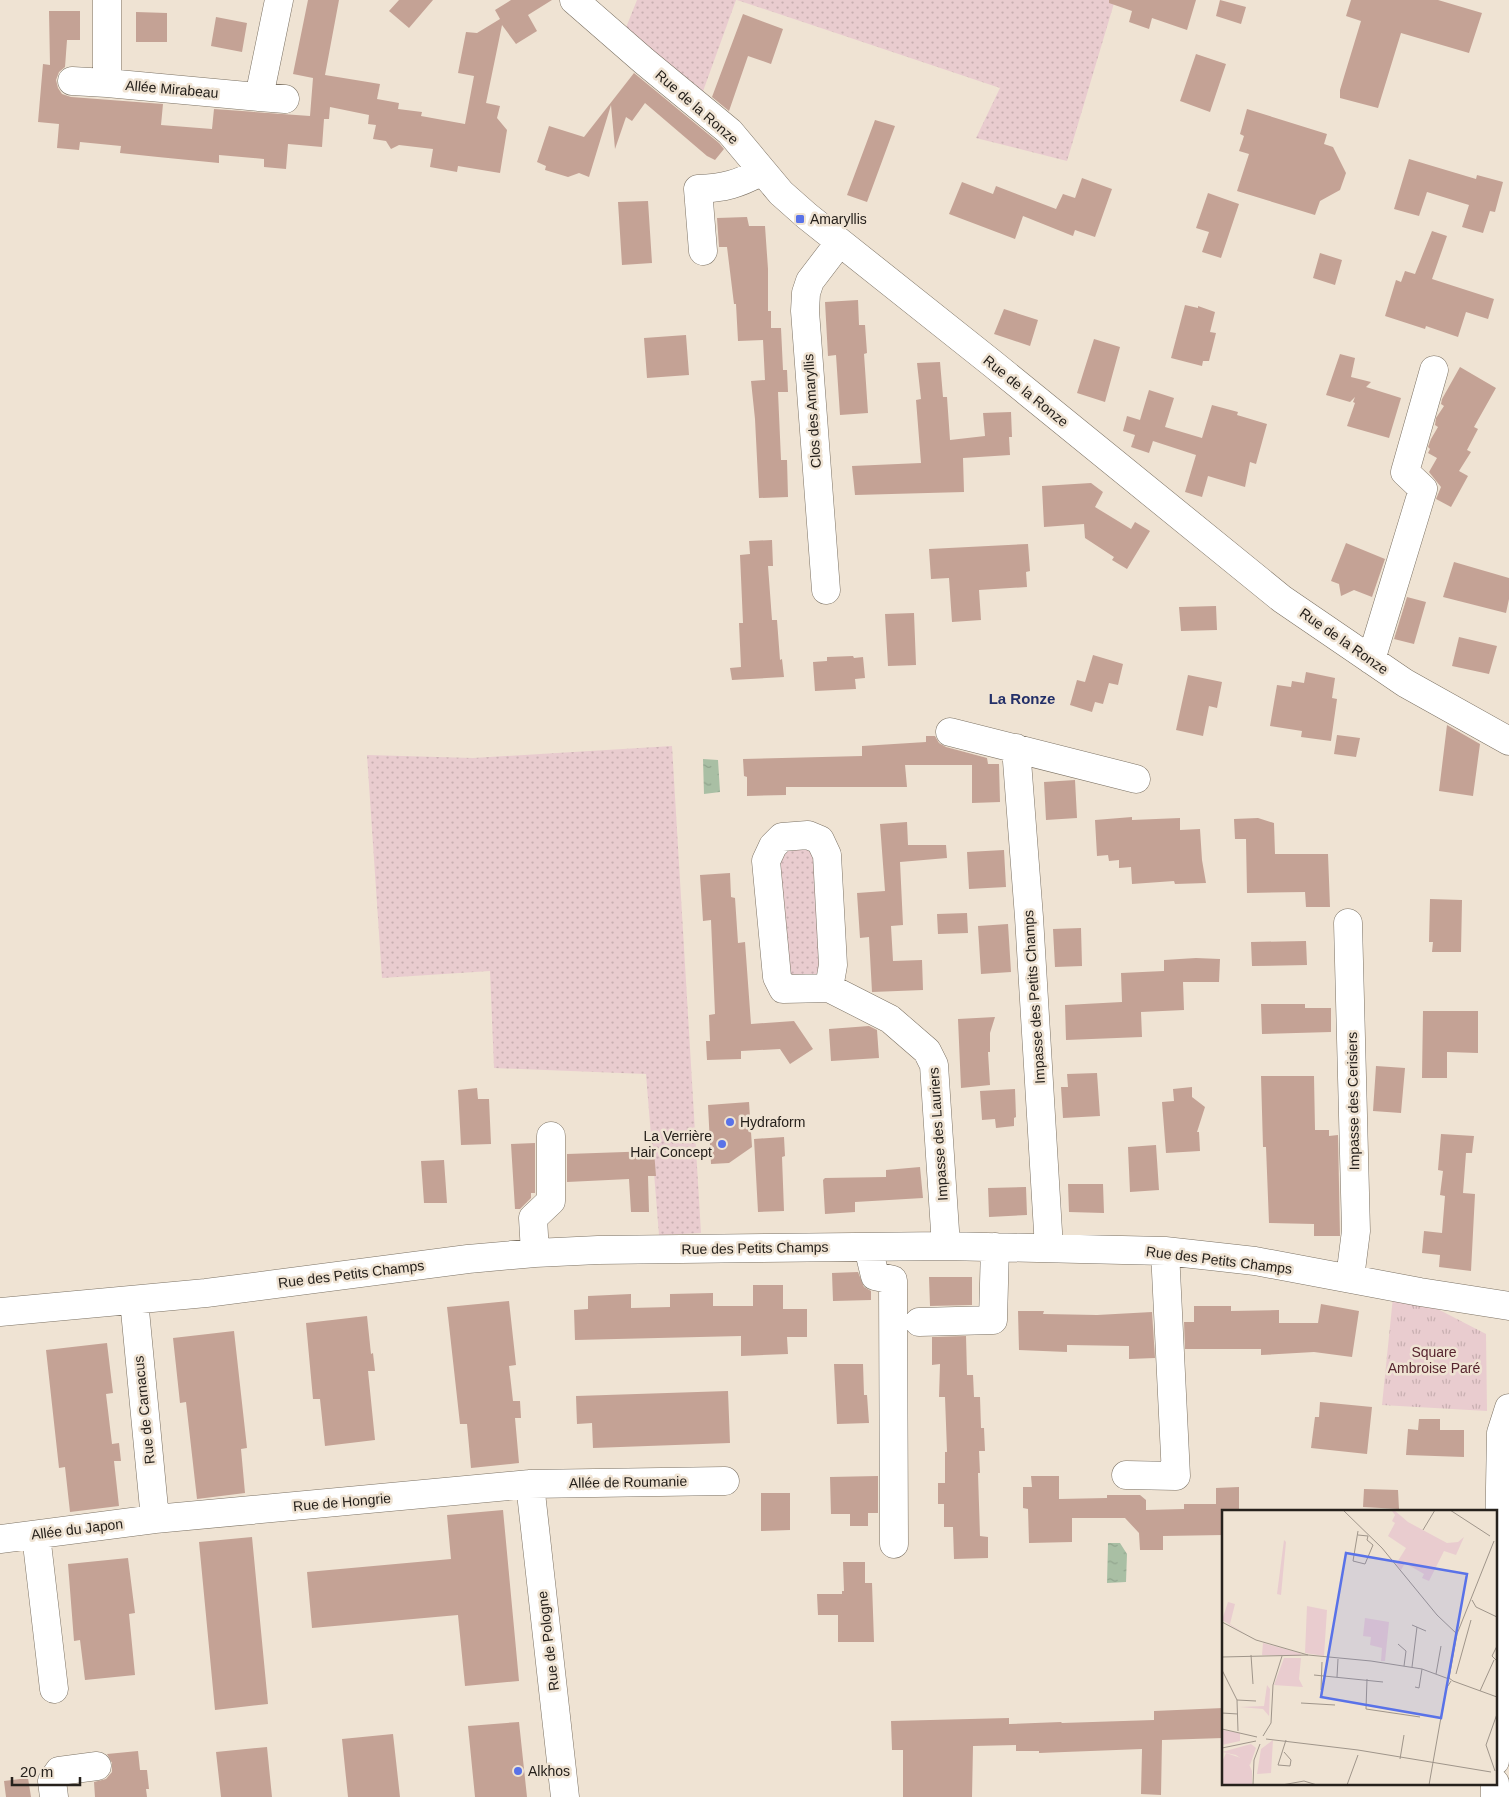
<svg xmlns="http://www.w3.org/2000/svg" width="1509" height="1797" font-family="Helvetica,sans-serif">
<defs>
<pattern id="grass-dots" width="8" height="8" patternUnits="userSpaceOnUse" patternTransform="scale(1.25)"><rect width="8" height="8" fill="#e9cccf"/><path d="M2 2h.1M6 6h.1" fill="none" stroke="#c8afb1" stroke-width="1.8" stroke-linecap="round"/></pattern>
<pattern id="park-tufts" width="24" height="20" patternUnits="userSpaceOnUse" patternTransform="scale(1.25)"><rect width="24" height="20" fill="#e9cccf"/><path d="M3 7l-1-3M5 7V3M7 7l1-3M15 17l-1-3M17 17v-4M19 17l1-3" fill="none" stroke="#c8afb1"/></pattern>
<pattern id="water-ripples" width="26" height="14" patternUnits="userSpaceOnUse" patternTransform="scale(1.25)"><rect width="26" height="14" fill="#a9bfa4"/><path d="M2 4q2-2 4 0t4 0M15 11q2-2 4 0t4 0" fill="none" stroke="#91a48d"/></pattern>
</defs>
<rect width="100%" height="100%" fill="#efe3d3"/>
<path fill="url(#grass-dots)" d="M637,0H736L702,94L625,30Z
M737,0H1115L1067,161L976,138L1000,88Z
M672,746L701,1233L659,1235L646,1074L494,1068L490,971L382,978L367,755L473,758Z
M801,844L818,855L821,976L789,980L775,873L780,849Z"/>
<path fill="url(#park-tufts)" d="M1393,1297L1424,1302L1486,1334L1487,1411L1382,1405Z"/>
<path fill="url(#water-ripples)" d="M703,759L718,760L720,792L704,794Z
M1108,1543H1120L1127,1554L1126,1582L1107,1583Z"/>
<path fill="#c4a295" d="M308,0H339L325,75L380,84L377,99L399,103L398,109L422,112L421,116L465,124L474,76L458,73L466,32L477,33L500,19L495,10L511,0H552L528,15L537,31L516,44L502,25L486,103L500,106L497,118L507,130L500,173L458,166L457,172L430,167L433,149L399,145L391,149L386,141L373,139L376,125L368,124L369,115L330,107L329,119H324L322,147L288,144L286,169L264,167V159L219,155V163L158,157L120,153L121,146L80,142L79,150L57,148L59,124L38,122L43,64L50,65L49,11H80V40H67L65,67L59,72L56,80L58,88L62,94L71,97L163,104L161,125L212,129L214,109L310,116L313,78L293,74Z
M399,0H433L409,28L389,11Z
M1109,0H1196L1187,30L1152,18L1149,29L1129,22L1132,11L1109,3Z
M1220,0L1246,7L1241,24L1216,16Z
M1351,0H1438L1482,13L1469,53L1401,33L1378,108L1340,98V90L1361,21L1346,16Z
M136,12L167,13V42H136Z
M743,14L783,29L771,64L748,56L729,111L712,97Z
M216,17L247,23L242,52L211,46Z
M1196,54L1226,64L1210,112L1180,101Z
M634,73L719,143L724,149L715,160L707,156L645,103L632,121L626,117L615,149L611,105L589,177L579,173L568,177L545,170L546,166L537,162L549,126L584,137Z
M1247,109L1327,134L1324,144L1333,147L1346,173L1340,190L1320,201L1315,215L1237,191L1249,154L1239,151L1244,136L1240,134Z
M875,120L895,126L867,202L847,195Z
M1409,159L1476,179L1477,175L1503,182L1495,212L1490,211L1483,233L1462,227L1469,205L1427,192L1419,216L1394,209Z
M1082,178L1112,189L1095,237L1075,230L1073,236L1023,216L1015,239L949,214L962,182L993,194L996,186L1056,209L1063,194L1075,198Z
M1208,193L1239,204L1221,258L1202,252L1209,232L1196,228Z
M648,201L652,263L622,265L618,202Z
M747,217L749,226H765L768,269V311H771V328H781L783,370H787L788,392H778L781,460H787L788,497L759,498L755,419L751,381L765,380L763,340L738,341L736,304H734L727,247H719L717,218Z
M1432,231L1447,236L1432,279L1494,299L1488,319L1466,312L1458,337L1426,326L1425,329L1385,316L1396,280L1401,282L1405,271L1415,274Z
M1320,253L1342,260L1335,285L1313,278Z
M858,300L859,325H865L867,353L864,354L868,413L840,415L836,355L828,356L825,302Z
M1185,305L1198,308V306L1215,312L1210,332L1216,333L1209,361H1203L1202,366L1171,358Z
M1004,309L1038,320L1030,346L994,334Z
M686,335L689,375L647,378L644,338Z
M1094,339L1120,347L1105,402L1077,393Z
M1340,354L1355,358L1351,377L1371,382L1366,387L1401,398L1389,438L1347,426L1355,403L1353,402L1355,397L1350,402L1326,395Z
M940,362L943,397H947L950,440L985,436L983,413L1011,412L1012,437H1009L1010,455L963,458L964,492L855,495L852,466L921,463L916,400L921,399L917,363Z
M1460,367L1496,388L1474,427L1478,429L1467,450L1471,452L1459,471L1468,476L1451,507L1436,499L1441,487L1429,472L1437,458L1428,453L1430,449L1428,447L1431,439L1438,427L1435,425L1436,418L1444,406L1441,404L1442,399Z
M1149,390L1174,398L1165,427L1202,438L1212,405L1238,412L1237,415L1267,424L1256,464L1250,462L1245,487L1208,476L1202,497L1185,492L1196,455L1153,441L1149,453L1131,447L1135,435L1123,431L1127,416L1140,420Z
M1091,483L1103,492L1095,507L1131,529L1135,522L1150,531L1127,569L1112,560L1114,557L1085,538L1084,524L1044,527L1042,486Z
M772,540L773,566H768L772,620H777L780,660L782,659L784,677L732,680L730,668L741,667L739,623H743L740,555L750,554L749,541Z
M1346,543L1385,559L1372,597L1354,590L1341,596L1339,584L1331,581Z
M1028,544L1030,571L1026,572L1027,587L979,590L981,620L952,622L949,578L931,579L929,549Z
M1454,562L1509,578V599L1506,613L1443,597Z
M1407,597L1426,602L1414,644L1394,639Z
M1216,606L1217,630L1181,631L1179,607Z
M914,613L916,665L888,666L885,614Z
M1459,637L1497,646L1489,674L1452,666Z
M1093,655L1123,664L1118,685L1109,683L1103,704L1095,702L1092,712L1070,705L1077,680L1085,682Z
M853,656L854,658L863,657L865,678L855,679L856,689L815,691L813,662L827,661V657Z
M1306,672L1335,678L1332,698L1337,699L1331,741L1301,737L1302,731L1270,726L1277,685L1291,687L1292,681L1304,683Z
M1188,675L1222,682L1217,708L1209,706L1203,736L1176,730Z
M1447,725L1480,744L1473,796L1439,791Z
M1337,735L1360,738L1356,757L1334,754Z
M926,736H935L939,743L946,747L987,758L988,764H999L1000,802L972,803V765H905L907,787H786V795L747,796V777L744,776L743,759L862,756V746L926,742Z
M1075,780L1077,818L1046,820L1044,782Z
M1132,817V820L1180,818V830L1200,829L1202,860L1206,883L1175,884L1174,881L1132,884L1131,867L1119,868V860L1109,861L1108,855L1097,856L1095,820Z
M1258,818L1274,823L1275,854H1328L1330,907H1306L1305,892L1247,893L1246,839H1235L1234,819Z
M907,822L908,845H946L947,858L900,862L903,925L891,926L893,961L922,960L923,990L872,992L869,937L860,938L857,893L885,891L880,824Z
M1004,850L1006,887L969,889L967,852Z
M730,873L731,897L735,898L738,943L745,942L751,1024L794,1021L813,1049L790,1064L780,1049L741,1051V1059L707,1060L706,1041H710L709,1015L715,1014L711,920L703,921L700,875Z
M1430,899L1462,900L1461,952H1432L1433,942H1429Z
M967,913L968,933L938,934L937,914Z
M1008,924L1011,972L981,974L978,926Z
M1081,928L1082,966L1055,967L1053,929Z
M1306,941L1307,965L1252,966L1251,942Z
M1196,958L1220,959L1219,982H1183L1184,1010L1141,1012L1142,1037L1066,1040L1065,1005L1122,1002L1121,973L1164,971V960Z
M1261,1004H1305V1008H1331V1032L1262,1034Z
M1423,1011H1478V1053L1447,1052V1078H1422Z
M995,1017L990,1033V1052H988L990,1085L961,1088L958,1019Z
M869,1026L877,1030L879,1058L831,1061L829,1029Z
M1376,1066L1405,1068L1401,1113L1373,1111Z
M1097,1073L1100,1116L1063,1118L1061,1087H1068L1067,1074Z
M1261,1076H1314L1315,1130H1329V1136L1338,1135L1340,1236H1314V1224L1269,1223L1266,1147H1263Z
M1192,1087V1097L1205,1107L1197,1132H1199L1200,1151L1166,1153L1162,1102L1174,1101L1173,1089Z
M477,1088L478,1099H489L491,1144L461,1145L458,1090Z
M1015,1089L1016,1117L1014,1118V1126L996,1128L995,1119L982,1120L980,1091Z
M749,1102L752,1147L729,1163L711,1164L708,1105Z
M1441,1134L1474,1136L1472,1153H1466L1463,1193L1475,1194L1471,1271L1439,1267L1440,1255L1422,1253L1424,1231L1442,1233L1445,1196L1440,1195L1443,1171L1438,1170Z
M784,1137L785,1156L782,1157L784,1211L758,1212L754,1139Z
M535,1143V1193H531V1198L520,1209H515L511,1144Z
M1156,1145L1159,1190L1130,1192L1128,1147Z
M654,1151L656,1176H648L649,1212H631L629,1179L567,1182V1154Z
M444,1160L447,1203H424L421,1161Z
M920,1167L923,1198L855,1202V1212L825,1214L823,1180L825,1178L886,1177V1170Z
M1068,1184H1103L1104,1213L1069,1212Z
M1026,1187L1027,1215L989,1217L988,1188Z
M858,1272L864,1287L871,1291V1300L833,1301L832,1273Z
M929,1277H972V1305L930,1306Z
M753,1285H783V1309H807V1337H787L788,1354L741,1356V1336L575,1340L574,1310L588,1309V1296L631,1294V1308L670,1307V1294L713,1293V1306H753Z
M509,1301L516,1365L509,1366L513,1401H520L521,1418H515L519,1463L471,1468L467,1424H460L447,1307Z
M1321,1304L1359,1311L1352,1357L1314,1352L1261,1355V1349H1185L1184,1322H1194V1306H1231V1311L1279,1310V1323H1318Z
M1018,1311H1044L1043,1314L1097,1315L1152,1312L1155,1358L1129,1359V1346L1067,1345V1352L1019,1350Z
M367,1316L371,1354L373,1353L375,1371H368L375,1440L325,1446L320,1399H313L306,1323Z
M234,1331L247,1448L241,1449L245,1493L197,1499L186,1402L180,1403L173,1338Z
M966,1336L967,1375H973L974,1397H980L981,1428H984L985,1451H979L980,1473H978L980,1536L988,1537V1558L954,1559L953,1527H944V1504H938V1483H945V1452H947L945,1397H939L940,1364L932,1365V1337Z
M107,1343L113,1393L106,1394L112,1444L119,1443L121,1461H114L119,1506L70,1512L65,1467L59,1468L46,1350Z
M834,1364H863L864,1395H867L869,1423L837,1424Z
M728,1391L730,1443L593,1448L592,1423L577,1424L576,1396Z
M1320,1402L1372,1407L1367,1454L1311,1448L1315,1417H1319Z
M1419,1419H1440V1430H1464V1457L1406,1455L1408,1429L1418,1430Z
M878,1476V1513H868V1526H850V1514H831L830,1477Z
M1031,1476H1059V1499L1107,1498V1495H1140L1146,1500V1510L1184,1509V1504H1216V1488L1239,1487V1511H1223V1535L1163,1536V1550H1140L1139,1533L1125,1518H1072V1542L1029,1543L1028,1509L1023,1508V1487H1032Z
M1364,1489L1398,1490L1399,1509L1363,1507Z
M761,1493H790V1530L761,1531Z
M503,1510L519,1681L465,1686L458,1615L312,1628L307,1572L451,1559L447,1515Z
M252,1537L268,1704L215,1710L199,1542Z
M128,1558L135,1613L129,1614L135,1675L85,1680L80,1640L74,1641L68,1564Z
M843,1562H865V1583H872L874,1642H838V1615H818L817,1594H842V1591H844Z
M1223,1708V1738L1162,1740L1161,1795L1141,1794L1142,1749L1039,1753V1751H1016V1745L973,1746L972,1797H903V1750H892L891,1721L1009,1718V1724L1061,1722L1062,1723L1154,1720V1711Z
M519,1722L527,1797H475L468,1726Z
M393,1734L400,1797H348L342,1739Z
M267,1747L272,1797H221L216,1752Z
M138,1751L140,1770H147L149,1789H146L147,1797H95L94,1782L106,1779L112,1772V1763L107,1754Z
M28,1778L31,1797H6L4,1781Z"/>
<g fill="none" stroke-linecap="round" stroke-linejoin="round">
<defs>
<path id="minor" d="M107,0V83L259,97L279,0
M574,0L644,61L730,132L781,193L807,216L993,364L1282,599L1405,683L1509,741
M72,81L107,83
M259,97L285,99
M703,251L698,189C724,188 739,184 762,171
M826,590L805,311L806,293L810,281L839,243
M1371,660L1423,489L1405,472L1434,370
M950,732L1136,779
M1016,748L1029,917L1049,1248
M808,835L820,840L827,855L833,965L829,988L783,989L777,977L766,861L773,846L782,837Z
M1348,923L1356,1231L1350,1278
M829,988L890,1019L927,1051L934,1065L946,1246
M868,1247L875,1276L893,1280L894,1544
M535,1253L533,1218L551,1201V1136
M134,1300L155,1519
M0,1312L206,1293L468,1259L535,1253L598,1250L946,1246L1165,1251L1255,1261L1420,1292L1509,1306
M919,1322L993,1320L995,1247
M1126,1475L1176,1476L1165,1251
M530,1484L565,1797
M36,1535L54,1689
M0,1539L155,1519L530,1484L725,1481
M1495,1761L1501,1433L1509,1408
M54,1797L52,1781L59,1771L97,1766
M1495,1797V1783"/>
</defs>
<use href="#minor" stroke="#7c7264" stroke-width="29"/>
<use href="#minor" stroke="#fff" stroke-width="28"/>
</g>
<g fill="#5972e8" stroke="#efe3d3" stroke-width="2">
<rect x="795" y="214" width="10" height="10" rx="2.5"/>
<circle cx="730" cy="1122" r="5"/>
<circle cx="722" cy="1144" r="5"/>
<circle cx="518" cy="1771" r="5"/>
</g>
<g text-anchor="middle" stroke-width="5" stroke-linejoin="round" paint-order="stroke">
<g font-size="14" fill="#26211c" stroke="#efe3d3">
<text transform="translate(172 89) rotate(5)" y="5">Allée Mirabeau</text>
<text transform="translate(697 107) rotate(41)" y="5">Rue de la Ronze</text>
<text transform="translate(1026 391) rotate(39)" y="5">Rue de la Ronze</text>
<text transform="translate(812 411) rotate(-94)" y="5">Clos des Amaryllis</text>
<text transform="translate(1344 641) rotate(35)" y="5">Rue de la Ronze</text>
<text transform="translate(1034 997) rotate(-94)" y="5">Impasse des Petits Champs</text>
<text transform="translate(1353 1101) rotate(-91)" y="5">Impasse des Cerisiers</text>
<text transform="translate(938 1134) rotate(-94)" y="5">Impasse des Lauriers</text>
<text transform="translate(755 1248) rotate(-1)" y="5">Rue des Petits Champs</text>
<text transform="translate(1219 1260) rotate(7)" y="5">Rue des Petits Champs</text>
<text transform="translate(351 1274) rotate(-7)" y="5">Rue des Petits Champs</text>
<text transform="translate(144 1410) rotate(-96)" y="5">Rue de Carnacus</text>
<text transform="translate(628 1482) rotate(-1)" y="5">Allée de Roumanie</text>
<text transform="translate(342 1502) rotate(-5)" y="5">Rue de Hongrie</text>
<text transform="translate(77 1529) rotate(-7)" y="5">Allée du Japon</text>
<text transform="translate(548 1641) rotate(-97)" y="5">Rue de Pologne</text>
</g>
<g font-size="14" fill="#26211c" stroke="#efe3d3" text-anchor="start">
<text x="810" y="224">Amaryllis</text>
<text x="740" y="1127">Hydraform</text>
<text x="712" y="1141" text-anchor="end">La Verrière<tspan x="712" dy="16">Hair Concept</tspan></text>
<text x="528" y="1776">Alkhos</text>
</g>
<g font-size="14" fill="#57252f" stroke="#efe3d3">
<text x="1434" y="1357">Square<tspan x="1434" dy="16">Ambroise Paré</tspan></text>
</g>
<g font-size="15" font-weight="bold" fill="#232f68" stroke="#efe3d3">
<text x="1022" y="704">La Ronze</text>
</g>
</g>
<g transform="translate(1222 1510)">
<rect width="275" height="275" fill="#efe3d3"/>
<path d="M172,0L186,12L225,33L236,32L242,27L234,45L222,41L207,71L200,68L202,64L183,53L179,60L174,54L184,38L166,26L173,13L170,11L173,5L170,1ZM62,30L64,32L59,85L55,84ZM6,92L13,94L8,114L25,125L0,110ZM85,96L105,100L102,146L83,143ZM143,108L167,112L163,151H159L160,138L148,135L149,127L141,126ZM41,133L78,143L79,146L40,145ZM62,148H79L77,169L81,177L52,175ZM45,175L48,179L47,206L41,199L18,197L42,196ZM29,234L34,238L28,255L14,245L0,242Z" fill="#e9cccf"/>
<path d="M0,220L18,223V231L0,235ZM51,230L49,263L35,264L39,239Z" fill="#e9cccf"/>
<path d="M4,243L25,250L30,261V275H0V252Z" fill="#e9cccf"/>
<path fill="none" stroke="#9f958a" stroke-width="1" d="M121,0L160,38L215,105L235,124M228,0L268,26M201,20L213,0M136,25L146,26L145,30L151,35L143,54L131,51L136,21M250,90L254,97L275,107M0,112L34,130L86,145M190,115L204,121M176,134L184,141L182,156M275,136L270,146L275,151M29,145L31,174M0,147L86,145L149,151L200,159L227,169M190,157L195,117M0,160L15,190L16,221M214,164L219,136M234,164L249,110M92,165L161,172M115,167L116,149M145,169L144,199L198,207M231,171L227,168L235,124L272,31M231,171L275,187M193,177L197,178L200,159M99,180L100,152M258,181L272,150M15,190L34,191M79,193L113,195M0,203L16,204M0,219L35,227M41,226L49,213L51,175L60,146M44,229L136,240L269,262M0,238L34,231M62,242L69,250L68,256L56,255L64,230M178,249L182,225M273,261L264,235L275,204M31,275L32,250L38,234M60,275L82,271L95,275M125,275L136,245M207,275L224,179L229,171"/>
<path fill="#5972e8" fill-opacity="0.15" stroke="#5972e8" stroke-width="2.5" d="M124,43L245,64L219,208L99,187Z"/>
<rect width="275" height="275" fill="none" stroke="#26211c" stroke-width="2.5"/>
</g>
<path d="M12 1777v8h68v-8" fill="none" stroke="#26211c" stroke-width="2.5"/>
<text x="20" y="1777" font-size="15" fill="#26211c" stroke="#efe3d3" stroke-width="4" paint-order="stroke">20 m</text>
</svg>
